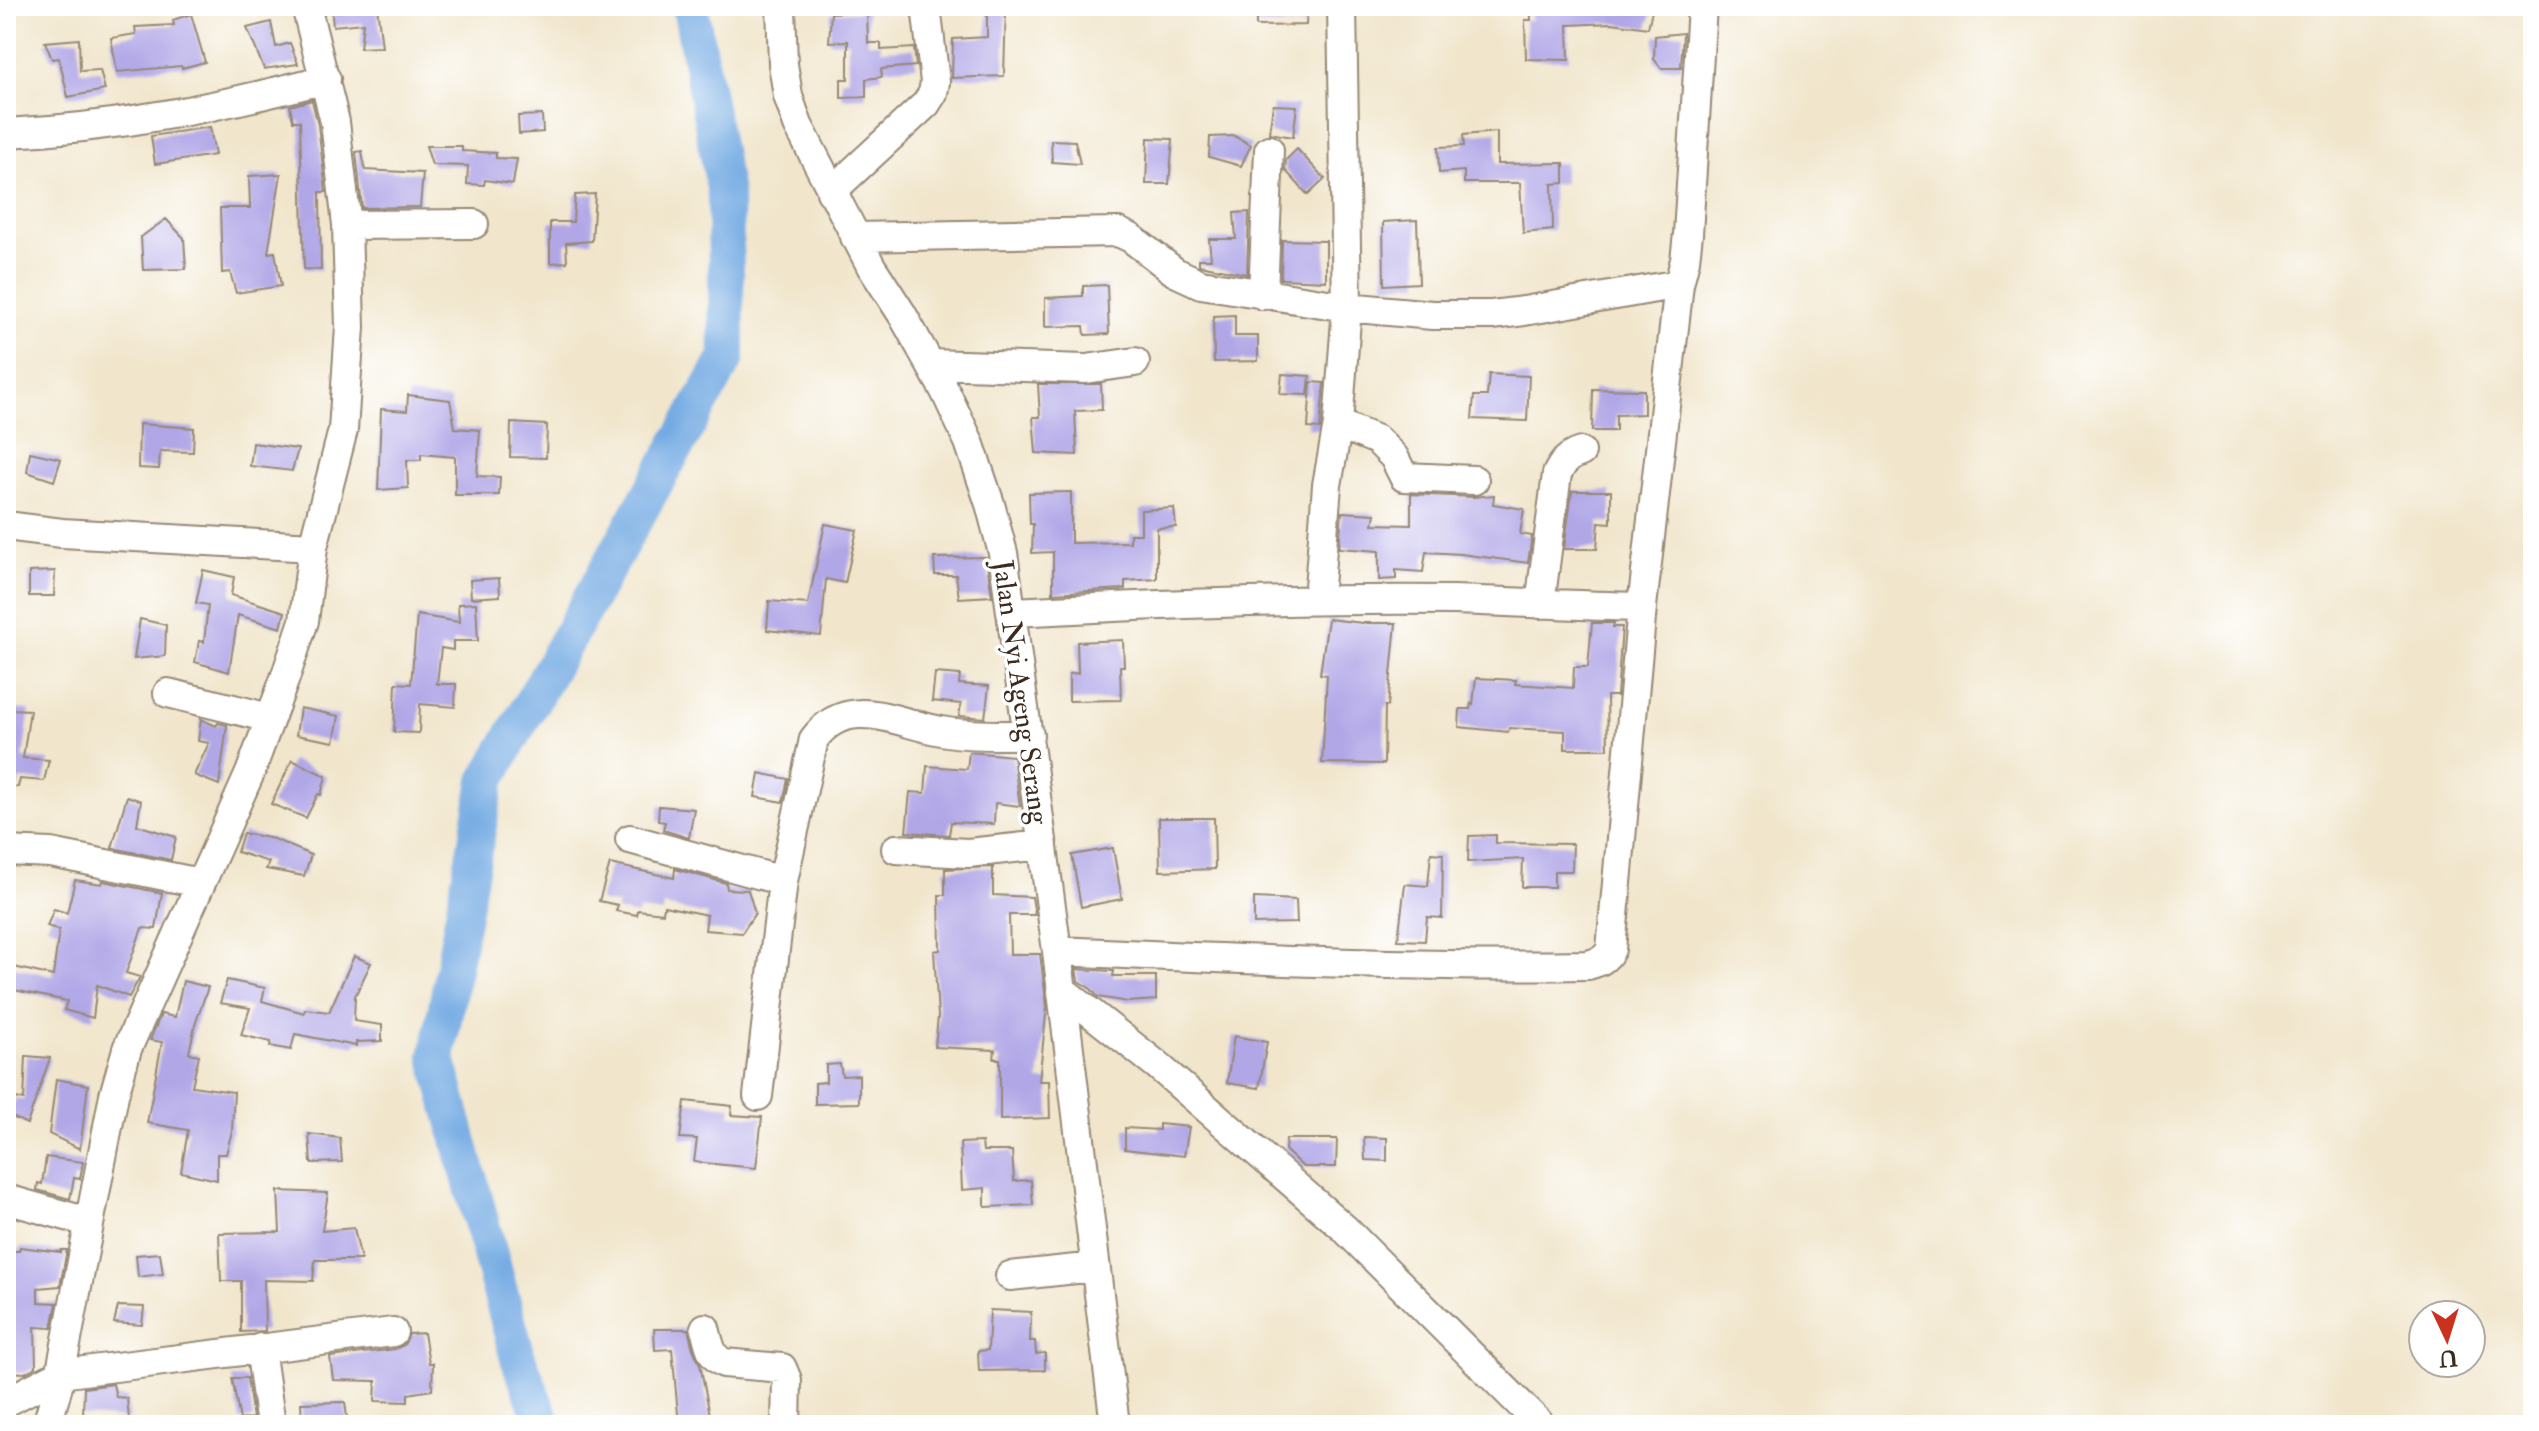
<svg xmlns="http://www.w3.org/2000/svg" width="2539" height="1431" font-family="'IM FELL Double Pica',serif">
<rect width="100%" height="100%" fill="#fff"/>
<filter id="ink" filterUnits="userSpaceOnUse"><feTurbulence type="fractalNoise" baseFrequency=".0125" numOctaves="2"/><feDisplacementMap in="SourceGraphic" scale="16" xChannelSelector="R" yChannelSelector="G"/><feConvolveMatrix kernelMatrix="1 2 1 2 8 2 1 2 1" color-interpolation-filters="sRGB"/></filter>
<filter id="wash" filterUnits="userSpaceOnUse"><feTurbulence type="fractalNoise" baseFrequency=".006" numOctaves="4" result="noise"/><feDisplacementMap in="SourceGraphic" scale="32" xChannelSelector="R" yChannelSelector="G"/><feGaussianBlur stdDeviation="1.8" result="paint"/><feColorMatrix in="noise" values="0 0 0 0 0 0 0 0 0 0 0 0 0 0 0 0 0 1.4 0 .05"/><feComposite in="paint" operator="in"/></filter>
<g filter="url(#wash)">
<rect width="100%" height="100%" fill="#f1e6cc"/>
<g fill="none" stroke-linecap="round" stroke-linejoin="round">
<path stroke="#75abe3" stroke-width="36" d="M544,1425L518,1358L437,1057L487,781L727,357L725,193L690,6"/>
</g>
<g id="blocks">
<path fill="#b1a7e7" d="M331,6H377L382,47L360,48L363,23L333,26Z
M987,6H1006L1004,76L952,78L953,39L987,37Z
M1256,6H1307L1306,25L1256,26Z
M1531,6H1653L1648,28L1612,23L1568,25L1569,60L1526,59L1525,20H1531Z
M867,11L868,43H881V50L914,48L916,66L881,69L882,77L866,79V97L841,98V79H848V41L829,42L831,13Z
M191,14L205,62L182,68L181,66L117,72L111,38L136,34L135,27L174,25L173,20Z
M271,22L276,47L290,43L298,64L264,69L247,28Z
M1683,33L1681,68H1661L1654,59L1655,36Z
M79,39L80,71L100,70L105,90L68,97L59,58L52,59L45,42Z
M312,100L318,125L326,192H320L321,270L304,269L300,121H293L290,106Z
M1273,105L1297,106L1293,137L1269,133Z
M542,115L543,132L519,134L518,116Z
M210,127L215,155L155,164L151,136Z
M1497,132V164L1564,163V183L1552,184L1553,230L1523,233L1520,183H1464V171L1439,173L1438,147L1464,146L1463,135Z
M1234,136L1251,145L1241,166L1209,157L1210,137Z
M1148,138L1173,139L1169,184H1146Z
M1051,140L1075,141L1080,164L1052,162Z
M426,146H462V151L496,153V158L517,159L513,184L485,180L484,185L467,184L468,166L432,165Z
M1297,149L1325,179L1308,195L1285,170L1286,160Z
M362,151L365,170L423,173L420,207L362,208L356,152Z
M281,174L268,253L275,252L281,286L236,293L230,272L222,273L220,208H250L249,176Z
M595,194L592,241L566,243L567,262L550,263V222H573L575,195Z
M1249,212L1247,274L1199,265V259H1211L1209,239H1236L1234,213Z
M166,219L184,238L186,269L143,270L141,237Z
M1417,220L1419,283L1384,285L1383,222Z
M1282,240L1326,241V281L1281,279Z
M1107,285L1109,334L1085,335L1084,326L1045,327V298L1083,296V286Z
M1235,315V336H1258V361L1214,362L1213,316Z
M1282,374L1310,376L1308,395L1280,394Z
M1489,374L1529,376L1527,421L1472,419L1474,396H1487Z
M1311,382L1324,383L1320,429L1308,428Z
M1038,384H1101L1102,410L1075,411L1077,455L1036,453L1033,417H1040Z
M1593,389L1644,390V414L1616,415V431H1592Z
M408,395L450,400L455,428L480,430L477,476L500,477L499,495H455V457L421,454V460H407L408,488L378,490L381,409L407,411Z
M511,423L547,425L546,458L510,457Z
M139,424L194,428L193,452L160,451L159,469L138,468Z
M253,443L298,449L292,471L250,466Z
M30,452L61,459L54,481L27,472Z
M1572,491H1611V523L1599,522L1597,549H1564Z
M1071,492V543L1130,542V534H1141V510L1174,508L1176,527L1157,528V579L1125,581V589L1053,593V552L1032,553L1033,524H1030L1029,493Z
M1411,494L1473,497L1494,495L1493,504L1524,509L1520,534L1532,536L1528,563L1461,554L1426,552L1423,572L1396,570V579L1379,580V551L1339,548L1342,512L1375,514L1373,524L1411,525Z
M825,524L857,530L845,583L826,579L821,636L767,630L769,601L808,604Z
M986,557L992,596L959,598L956,575H935L934,558Z
M203,570L234,577L231,595L285,612L281,628L238,615L229,672L195,662L199,641L204,642L208,605L196,603Z
M55,571L54,596H29V572Z
M499,578L500,596L471,598L470,580Z
M476,603L478,641H453V650L441,648L437,684H456L455,707L420,704L419,733L394,732L396,683L411,684L417,615L459,622L458,604Z
M140,619L166,625L165,656L134,659Z
M1328,619L1363,623H1396L1388,706H1385L1384,764L1322,763L1327,675L1320,674Z
M1592,623H1614L1613,627H1622L1617,696H1607L1608,749H1565V731L1509,728L1508,732L1459,727L1460,709H1470L1471,703L1473,704L1476,678L1516,680L1515,684L1573,688L1574,667H1588Z
M1123,640L1124,666H1120L1121,700L1069,701V674L1078,673L1077,642Z
M935,673L960,675L959,684L989,686L985,718L959,716L961,704L932,701Z
M300,708L339,716L334,742L296,735Z
M10,709L30,710L23,758L49,760L44,781L20,779L18,787H9L6,751H9Z
M201,719L216,726L218,723L227,725L219,785L194,775L209,743L198,741Z
M969,752L1013,756L1020,806L995,803L994,824L951,822L949,835L906,832L910,792L925,793L927,766L967,769Z
M292,760L326,776L321,795L318,794L306,818L271,804Z
M759,773L788,779L783,802L755,797Z
M127,796L141,801L137,825L176,837L171,860L112,848Z
M659,806L694,809L689,838L663,830L665,822L658,821Z
M1159,818H1214L1215,869L1160,871Z
M243,833L274,839L311,855L304,876L266,869L269,862L237,852Z
M1496,835V843L1573,844L1572,871H1554V887H1522L1523,859L1468,862L1469,836Z
M1113,848L1122,899L1081,907L1072,855Z
M1431,853L1443,854L1442,918L1427,917L1425,941L1398,940L1405,884L1428,886Z
M610,864L674,878L675,869L679,870L726,883L727,889L748,890L755,913L742,933L705,930L707,915L664,906L663,913L638,910L637,915L616,911L618,905L599,901Z
M993,867V895L1032,897L1035,915H1009L1010,954H1040L1047,1006L1039,1081H1049L1050,1118L1000,1120V1059H994L995,1050L935,1047L938,1016L934,951L940,950L939,895H945V869Z
M75,880L102,884L103,881L162,893L156,929L142,928L126,973L140,977L129,997L97,985L93,1018L64,1010L67,1001L9,989L14,967L53,976L59,930L47,926L54,909L67,913Z
M1254,898L1296,900L1297,923L1254,924Z
M354,956L371,963L355,996L354,1021L382,1025V1041L356,1042V1046L295,1034L291,1050L270,1046L271,1042L241,1035L250,1008L220,1003L227,980L265,988L262,1001L304,1013L305,1009L329,1012Z
M1076,969L1114,971L1113,976H1156V1000L1128,1002L1098,997L1091,989L1078,981Z
M183,981L208,987L195,1025L189,1053L199,1055L192,1086L234,1092L232,1131L226,1154H217V1180L181,1172L188,1130L147,1123L162,1042L150,1040L161,1014L175,1017Z
M1234,1036L1267,1042L1259,1088L1227,1083Z
M26,1056L50,1058L27,1124L8,1115L16,1098L24,1100Z
M840,1064L842,1076L859,1075V1103L815,1104V1083L826,1082V1065Z
M56,1079L88,1085L80,1149L49,1134Z
M685,1101L732,1106L731,1115L762,1117L756,1168L694,1162L697,1139L680,1138Z
M1159,1124L1189,1127L1184,1156L1125,1149V1128L1159,1130Z
M309,1134L340,1138L342,1162L311,1163Z
M1364,1137L1387,1138V1161L1365,1160Z
M1286,1139H1337L1336,1167H1303L1285,1150Z
M982,1142L983,1151H1012L1014,1181L1031,1180L1033,1205L985,1207V1188L962,1190L960,1143Z
M46,1157L83,1162L80,1179L74,1178L70,1199L37,1190L38,1183L42,1184Z
M278,1191L328,1193L322,1231L354,1228L361,1260H315L313,1281L264,1280L265,1331L241,1332V1281H221L219,1233L280,1232Z
M20,1247L61,1252V1250H67L60,1286L38,1288V1302L57,1303L52,1328L35,1327L36,1367L25,1373L6,1372V1251H19Z
M160,1253L163,1274L138,1277L136,1255Z
M118,1306L144,1307L142,1325L114,1323Z
M990,1310L1031,1312L1030,1341H1035L1036,1354L1045,1353V1370L979,1371L978,1351L988,1350Z
M654,1329H688L693,1349L700,1364L712,1425H679L672,1349L655,1350Z
M424,1333L429,1363H433L432,1390L408,1394V1402L375,1401L376,1381L333,1380L330,1357L395,1349L404,1345L409,1334Z
M232,1378H247L253,1418L240,1420Z
M113,1384L116,1397L127,1398L129,1419L83,1416L84,1388Z
M345,1402L348,1425H322L321,1421L302,1423L301,1403Z"/>
</g>
</g>
<g filter="url(#ink)">
<use href="#blocks" fill-opacity="0" stroke="#968875" stroke-width="2"/>
<g fill="none" stroke-linecap="round" stroke-linejoin="round">
<defs>
<path id="minor" d="M781,6L783,64L788,96L798,125L871,266L902,314L945,391L969,442L990,504L1003,553L1057,951L1115,1425
M6,133C117,128 218,107 326,79
M831,192L926,104L933,93L935,82L926,6
M347,225L474,224
M855,237L1118,232L1131,238L1175,272L1201,284L1347,307L1432,315H1492L1524,311L1679,284L1685,260L1688,234L1702,6
M1263,295L1269,150
M930,364L1086,369L1135,362
M1338,424L1377,440L1394,457L1404,477L1474,480
M6,526L62,533L313,547
M1318,600L1327,485L1338,424L1347,307L1342,6
M1540,604L1557,474C1563,462 1568,456 1581,452
M1012,612C1159,604 1307,598 1454,600C1517,602 1580,606 1642,607L1679,284
M168,693L270,718
M630,839L783,881
M896,849L968,853L1043,845
M6,851L51,853L200,883
M1057,951C1234,959 1411,968 1588,965C1598,962 1606,960 1611,949L1642,607
M1062,990L1157,1065L1344,1228L1541,1425
M758,1096L783,881L814,739C849,691 901,726 947,732C974,736 1002,735 1029,735
M6,1199L88,1222
M1010,1276L1095,1267
M705,1328C709,1342 710,1357 724,1363L782,1368L787,1380L786,1425
M260,1348L271,1425
M6,1402L60,1374L393,1332
M47,1425L58,1386L114,1095L127,1049L250,773L284,681L304,621L313,547L343,430L350,327L347,225L335,122L306,6"/>
</defs>
<use href="#minor" stroke="#968875" stroke-width="32"/>
<use href="#minor" stroke="#fff" stroke-width="28"/>
</g>
</g>
<g text-anchor="middle" stroke-width="7" stroke-linejoin="round" paint-order="stroke">
<g font-size="28" fill="#3b2a1e" stroke="#fff">
<text transform="translate(1022 692) rotate(82)" y="10">Jalan Nyi Ageng Serang</text>
</g>
</g>
<rect width="2539" height="1431" fill="none" stroke="#fff" stroke-width="32"/>
<g transform="translate(2447 1339) rotate(176)"><circle r="38" fill="#ffffff" stroke="#b1aaa5" stroke-width="2"/>
<path d="M0-6L14 30L0 20L-14 30Z" fill="#c8321e"/>
<text y="-12" font-size="22" font-weight="bold" text-anchor="middle" fill="#3b2a1e">U</text>
</g>
</svg>
